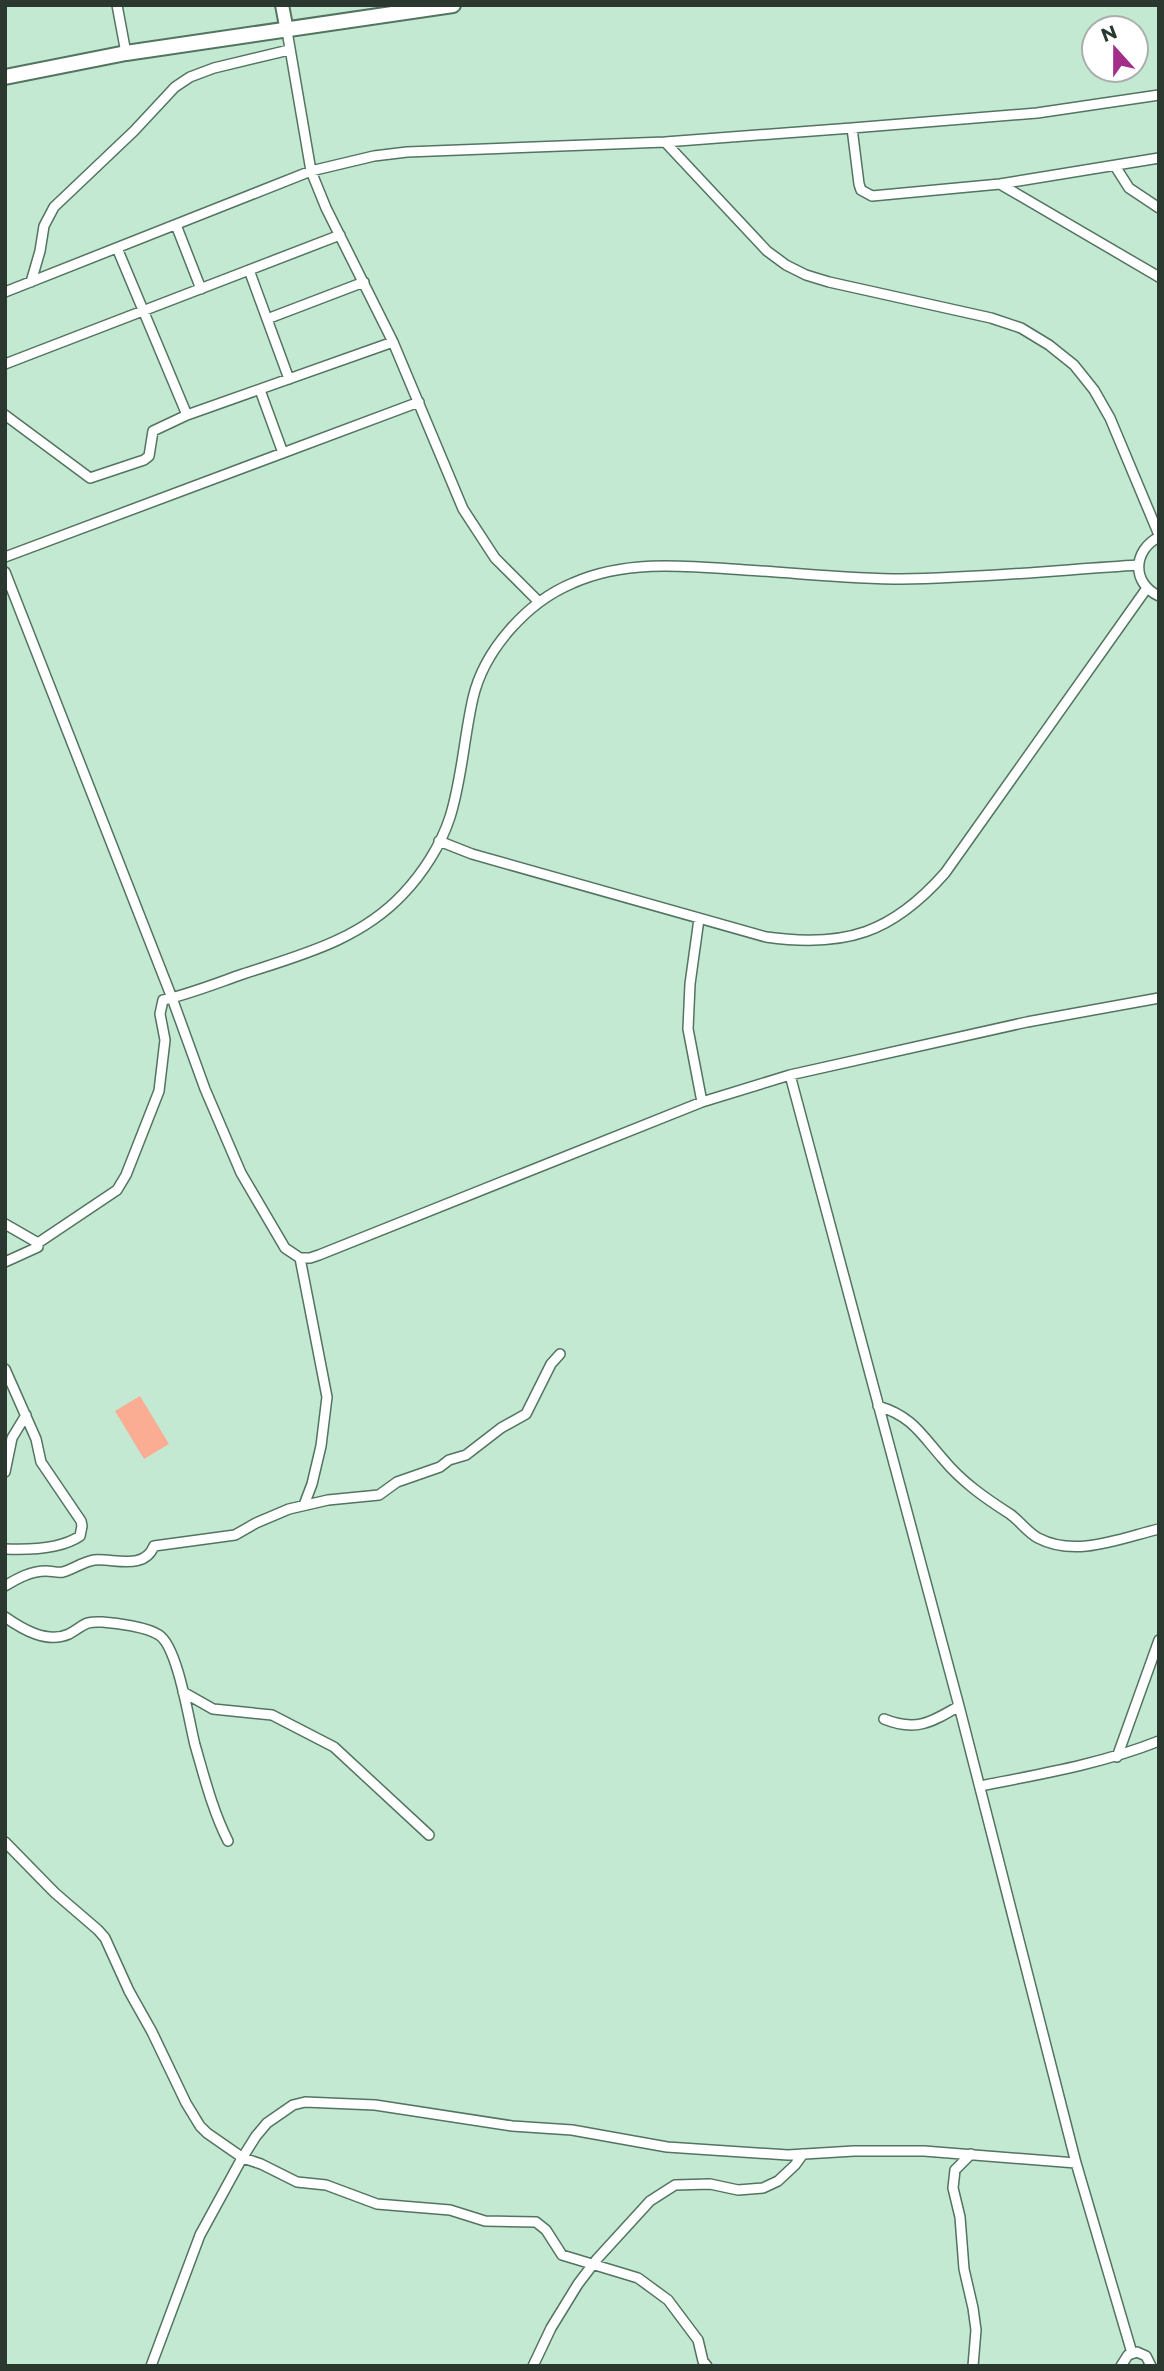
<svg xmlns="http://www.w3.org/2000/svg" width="1164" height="2371" font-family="Montserrat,sans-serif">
<rect width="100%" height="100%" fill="#c4e9d2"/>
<path fill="#fbad94" d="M140,1396L169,1444L144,1459L115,1411Z"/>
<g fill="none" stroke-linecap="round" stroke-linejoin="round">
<defs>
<path id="street" d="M117,5L126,53
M287,31L311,171L326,208L393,342L463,509L495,558L539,602
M852,128L859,184L861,190L872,196L1000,184L1159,158
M665,142L767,251L786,265L806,275L829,282L991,318L1021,328L1049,345L1074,365L1094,390L1110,418L1159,535
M1115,166L1129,188L1159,208
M1000,184L1159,277
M176,225L201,289
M117,248L187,415
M249,270L289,379
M31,282L40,251L44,226L54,207L134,131L175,87L190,77L214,68L289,50
M5,292L311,171L374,156L407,152L665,142L852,128L1037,113L1159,95
M267,319L364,282
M5,364L340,235
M260,390L283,453
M5,415L90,478L144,460L149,456L153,431L187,415L393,342
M1159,537C1133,550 1131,583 1159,596
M5,557L419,402
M5,572L172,998L205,1089L241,1173L285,1248L300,1258H310L319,1255L702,1102L790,1075L1027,1022L1159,998
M439,841L472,854L766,937C846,948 892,933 945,873L1147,588
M699,919L690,984L688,1029L702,1102
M790,1075L959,1706L1076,2163L1132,2353
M5,1224L38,1243
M300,1258L327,1397L321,1446L312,1484L304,1505
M5,1262L38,1247V1243L117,1190L126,1175L159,1091L165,1040L160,1014L163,1000C190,994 217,983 243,974C301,955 360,940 403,894C423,873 441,845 450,817C462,779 464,737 473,698C484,650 527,602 573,583C627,559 688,566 745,570C798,573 850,579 902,579C981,578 1060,570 1138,565
M5,1369L36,1439L41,1462L81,1521L82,1526L80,1536C61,1549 28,1550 5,1549
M878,1406C912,1416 921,1434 943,1459C962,1482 985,1498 1010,1514C1020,1521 1027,1532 1038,1538C1076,1558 1121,1538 1159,1529
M5,1472L12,1438L26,1415
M5,1586C18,1578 31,1571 46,1571C52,1571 57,1573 63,1572C73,1569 83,1562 94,1560C114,1558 144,1571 154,1546L235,1535L256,1523L289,1509L328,1500L379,1495L397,1482L440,1467L449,1460L466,1455L501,1428L526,1414L551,1364L560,1354
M5,1617C22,1629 47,1644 69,1634C84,1626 83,1621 102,1622C117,1623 147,1627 159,1635C178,1647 189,1722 195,1745C204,1776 213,1812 228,1841
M183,1692L213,1709L272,1715L334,1747L429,1835
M884,1719C916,1732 932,1722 959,1706
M1117,1757L1159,1640
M980,1786C1041,1774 1101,1764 1159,1741
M5,1842L55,1893L98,1930L105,1938L129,1991L152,2032L186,2103L200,2126L207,2133L243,2158L261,2164L297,2182L326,2185L377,2204L450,2210L485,2221L536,2222L546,2230L562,2255L638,2278L668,2300L698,2340L703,2361L707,2366
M971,2154L955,2170L953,2188L960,2217L964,2269L973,2308L976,2330L973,2366
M151,2366L200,2235L241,2160L256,2136L267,2123L293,2105L305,2102L375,2105L512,2126L572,2130L667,2147L788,2155L854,2151H924L1076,2163
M533,2366L551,2328L578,2284L597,2259L650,2201L675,2185L710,2184L738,2190L763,2188L778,2181L795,2165L803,2154
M1121,2366L1128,2355L1137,2352L1146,2356L1151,2366"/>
<path id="secondary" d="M282,5L287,31"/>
<path id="primary" d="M5,77L126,53L453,5"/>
</defs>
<use href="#street" stroke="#527460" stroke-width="12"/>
<use href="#secondary" stroke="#527460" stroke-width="16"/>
<use href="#primary" stroke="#527460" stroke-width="18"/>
<use href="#street" stroke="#fff" stroke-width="9"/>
<use href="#secondary" stroke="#fff" stroke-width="12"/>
<use href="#primary" stroke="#fff" stroke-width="14"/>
</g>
<rect width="1164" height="2371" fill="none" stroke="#2a382f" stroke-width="14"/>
<g transform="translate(1115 49) rotate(339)"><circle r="33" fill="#ffffff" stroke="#aaafac" stroke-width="2"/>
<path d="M0-5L12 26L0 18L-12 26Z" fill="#a22e89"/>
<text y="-10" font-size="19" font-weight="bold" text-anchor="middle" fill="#2a382f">N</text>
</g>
</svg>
